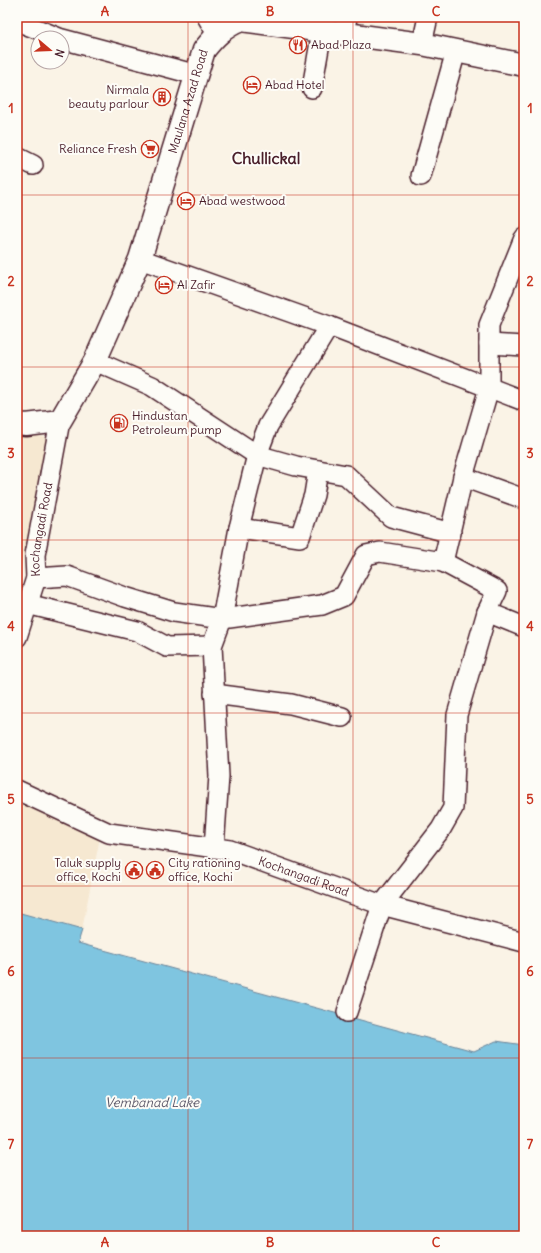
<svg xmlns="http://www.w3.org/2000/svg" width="541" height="1253" font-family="Delius,sans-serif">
<rect width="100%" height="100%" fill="#faf3e6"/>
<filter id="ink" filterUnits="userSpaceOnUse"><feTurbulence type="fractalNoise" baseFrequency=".025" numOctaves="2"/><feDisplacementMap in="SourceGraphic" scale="8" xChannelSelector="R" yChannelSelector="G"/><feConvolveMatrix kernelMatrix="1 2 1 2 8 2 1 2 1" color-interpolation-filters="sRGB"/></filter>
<g filter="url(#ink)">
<path fill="#f6e8d1" d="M17,432L49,438L17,585Z
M17,802L100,837L82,930L17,912Z"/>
<path fill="#7fc5e0" stroke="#6a8398" d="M17,912L82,930L78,943L474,1051L496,1041L524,1045V1236H17Z"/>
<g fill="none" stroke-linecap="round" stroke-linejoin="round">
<defs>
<g id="minor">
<path d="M207,17L217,34"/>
<path d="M17,21L59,38"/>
<path d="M344,34L347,17"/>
<path d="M62,39L197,75"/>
<path d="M422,44L428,17"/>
<path d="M312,88L322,31"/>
<path d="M17,157L33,165"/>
<path d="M421,176L456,51"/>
<path d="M140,259L329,326L524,401"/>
<path d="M489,344L524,346"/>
<path d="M95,361L152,386L257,455L296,466L346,475L391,517L451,533"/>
<path d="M463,477L524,499"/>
<path d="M239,528L300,537L314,495L318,470"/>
<path d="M36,578L67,576L125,597L174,612L222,619L322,605L344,596L366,555L380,552L443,562L463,477L489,388V325L524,238"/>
<path d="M27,604L137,631L167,647L212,646"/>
<path d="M487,612L524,627"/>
<path id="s1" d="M17,637L36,578L35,555L60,421"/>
<path d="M214,694L291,704L342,717"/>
<path id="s2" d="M17,790L109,833L230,850L382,905L524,942"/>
<path d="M214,848L219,776L212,646L222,619L239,528L257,455L268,426L329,326"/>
<path d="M347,1012L382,905L441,829L453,808L457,715L487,612L497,591L443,562"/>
</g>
<g id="major">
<path id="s3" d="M17,424L26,425L60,421L95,361L140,259L204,50C215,36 224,27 241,20L422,44L524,65"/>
</g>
</defs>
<use href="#minor" stroke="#4a1f2b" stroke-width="22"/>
<use href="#major" stroke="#4a1f2b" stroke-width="25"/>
<use href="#minor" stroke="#fdfcf7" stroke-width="19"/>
<use href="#major" stroke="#fdfcf7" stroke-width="22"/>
</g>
</g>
<path fill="none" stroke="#c8321e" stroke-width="1" stroke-opacity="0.55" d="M188,17V1236M353,17V1236M17,195H524M17,367H524M17,540H524M17,713H524M17,886H524M17,1058H524"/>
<defs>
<symbol id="restaurant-ring" viewBox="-11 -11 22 22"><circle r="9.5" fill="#fdfcf7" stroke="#c8321e" stroke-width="1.5"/><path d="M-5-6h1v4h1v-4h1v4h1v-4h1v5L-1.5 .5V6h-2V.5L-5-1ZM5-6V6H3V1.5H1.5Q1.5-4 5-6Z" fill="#c8321e"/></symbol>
<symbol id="hotel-ring" viewBox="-11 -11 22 22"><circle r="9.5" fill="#fdfcf7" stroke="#c8321e" stroke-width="1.5"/><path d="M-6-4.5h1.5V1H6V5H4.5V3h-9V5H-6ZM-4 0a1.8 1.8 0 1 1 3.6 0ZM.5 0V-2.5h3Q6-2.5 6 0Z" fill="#c8321e"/></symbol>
<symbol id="building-ring" viewBox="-11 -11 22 22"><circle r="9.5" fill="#fdfcf7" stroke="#c8321e" stroke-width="1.5"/><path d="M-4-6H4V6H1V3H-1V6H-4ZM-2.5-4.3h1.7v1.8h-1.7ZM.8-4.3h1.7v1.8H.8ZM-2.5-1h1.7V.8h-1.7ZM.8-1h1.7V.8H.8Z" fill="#c8321e"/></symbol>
<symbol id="supermarket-ring" viewBox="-11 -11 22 22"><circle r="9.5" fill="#fdfcf7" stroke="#c8321e" stroke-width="1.5"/><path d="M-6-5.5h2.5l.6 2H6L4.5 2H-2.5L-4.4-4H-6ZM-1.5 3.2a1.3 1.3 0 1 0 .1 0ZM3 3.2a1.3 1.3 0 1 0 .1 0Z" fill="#c8321e"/></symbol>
<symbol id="fuel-ring" viewBox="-11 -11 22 22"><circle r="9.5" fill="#fdfcf7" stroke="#c8321e" stroke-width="1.5"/><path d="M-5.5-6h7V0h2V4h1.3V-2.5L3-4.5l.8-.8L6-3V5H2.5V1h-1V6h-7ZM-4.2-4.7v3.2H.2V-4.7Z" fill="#c8321e"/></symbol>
<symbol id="civic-ring" viewBox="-11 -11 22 22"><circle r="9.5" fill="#fdfcf7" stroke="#c8321e" stroke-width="1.5"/><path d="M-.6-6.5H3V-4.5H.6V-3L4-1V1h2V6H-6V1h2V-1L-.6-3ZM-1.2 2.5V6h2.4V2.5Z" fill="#c8321e"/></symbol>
</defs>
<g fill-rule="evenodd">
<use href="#restaurant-ring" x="288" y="35" width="20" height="20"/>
<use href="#hotel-ring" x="242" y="75" width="20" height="20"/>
<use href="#building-ring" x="152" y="87" width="20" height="20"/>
<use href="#supermarket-ring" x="140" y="139" width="20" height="20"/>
<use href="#hotel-ring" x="176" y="191" width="20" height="20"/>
<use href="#hotel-ring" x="154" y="275" width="20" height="20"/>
<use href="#fuel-ring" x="109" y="413" width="20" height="20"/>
<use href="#civic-ring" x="124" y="860" width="20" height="20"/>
<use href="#civic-ring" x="145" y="860" width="20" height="20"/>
</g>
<g text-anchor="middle" stroke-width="4" stroke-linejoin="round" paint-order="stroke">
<g font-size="12" fill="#4a1f2b" stroke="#fdfcf7" text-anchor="start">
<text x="311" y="49">Abad Plaza</text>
<text x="265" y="89">Abad Hotel</text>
<text x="149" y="94" text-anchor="end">Nirmala<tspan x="149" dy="14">beauty parlour</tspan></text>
<text x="137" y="153" text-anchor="end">Reliance Fresh</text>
<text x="199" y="205">Abad westwood</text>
<text x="177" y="289">Al Zafir</text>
<text x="132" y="420">Hindustan<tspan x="132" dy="14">Petroleum pump</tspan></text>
<text x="121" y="867" text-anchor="end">Taluk supply<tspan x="121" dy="14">office, Kochi</tspan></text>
<text x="168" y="867">City rationing<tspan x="168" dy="14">office, Kochi</tspan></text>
</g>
<g font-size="12" fill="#4a1f2b" stroke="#fdfcf7">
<text dy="4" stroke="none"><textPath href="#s3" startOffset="389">Maulana Azad Road</textPath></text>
<text dy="4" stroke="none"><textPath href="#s1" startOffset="111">Kochangadi Road</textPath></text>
<text dy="4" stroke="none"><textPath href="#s2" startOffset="302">Kochangadi Road</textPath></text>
</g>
<g font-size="13" font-style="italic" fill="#5d596a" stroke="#fdfcf7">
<text x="152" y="1107">Vembanad Lake</text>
</g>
<g font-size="16" font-weight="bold" fill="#4a1f2b" stroke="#fdfcf7">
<text x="266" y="164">Chullickal</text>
</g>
</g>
<rect width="541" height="1253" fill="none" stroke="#fdfcf7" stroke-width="44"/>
<g transform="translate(50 50) rotate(109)"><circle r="19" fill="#fdfcf7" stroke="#b5a4a5"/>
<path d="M0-3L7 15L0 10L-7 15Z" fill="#c8321e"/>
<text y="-6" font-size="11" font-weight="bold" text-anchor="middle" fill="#4a1f2b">N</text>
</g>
<rect x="22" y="22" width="497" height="1209" fill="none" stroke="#c8321e" stroke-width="1.5"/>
<g font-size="13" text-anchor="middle" font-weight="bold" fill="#c8321e">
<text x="105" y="16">A</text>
<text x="270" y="16">B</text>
<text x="436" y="16">C</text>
<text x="11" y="113">1</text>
<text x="530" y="113">1</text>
<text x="11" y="286">2</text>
<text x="530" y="286">2</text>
<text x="11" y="458">3</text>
<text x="530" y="458">3</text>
<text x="11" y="631">4</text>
<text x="530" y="631">4</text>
<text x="11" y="804">5</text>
<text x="530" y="804">5</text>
<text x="11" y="976">6</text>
<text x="530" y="976">6</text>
<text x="11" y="1149">7</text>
<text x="530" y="1149">7</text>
<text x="105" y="1247">A</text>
<text x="270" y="1247">B</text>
<text x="436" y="1247">C</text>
</g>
</svg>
